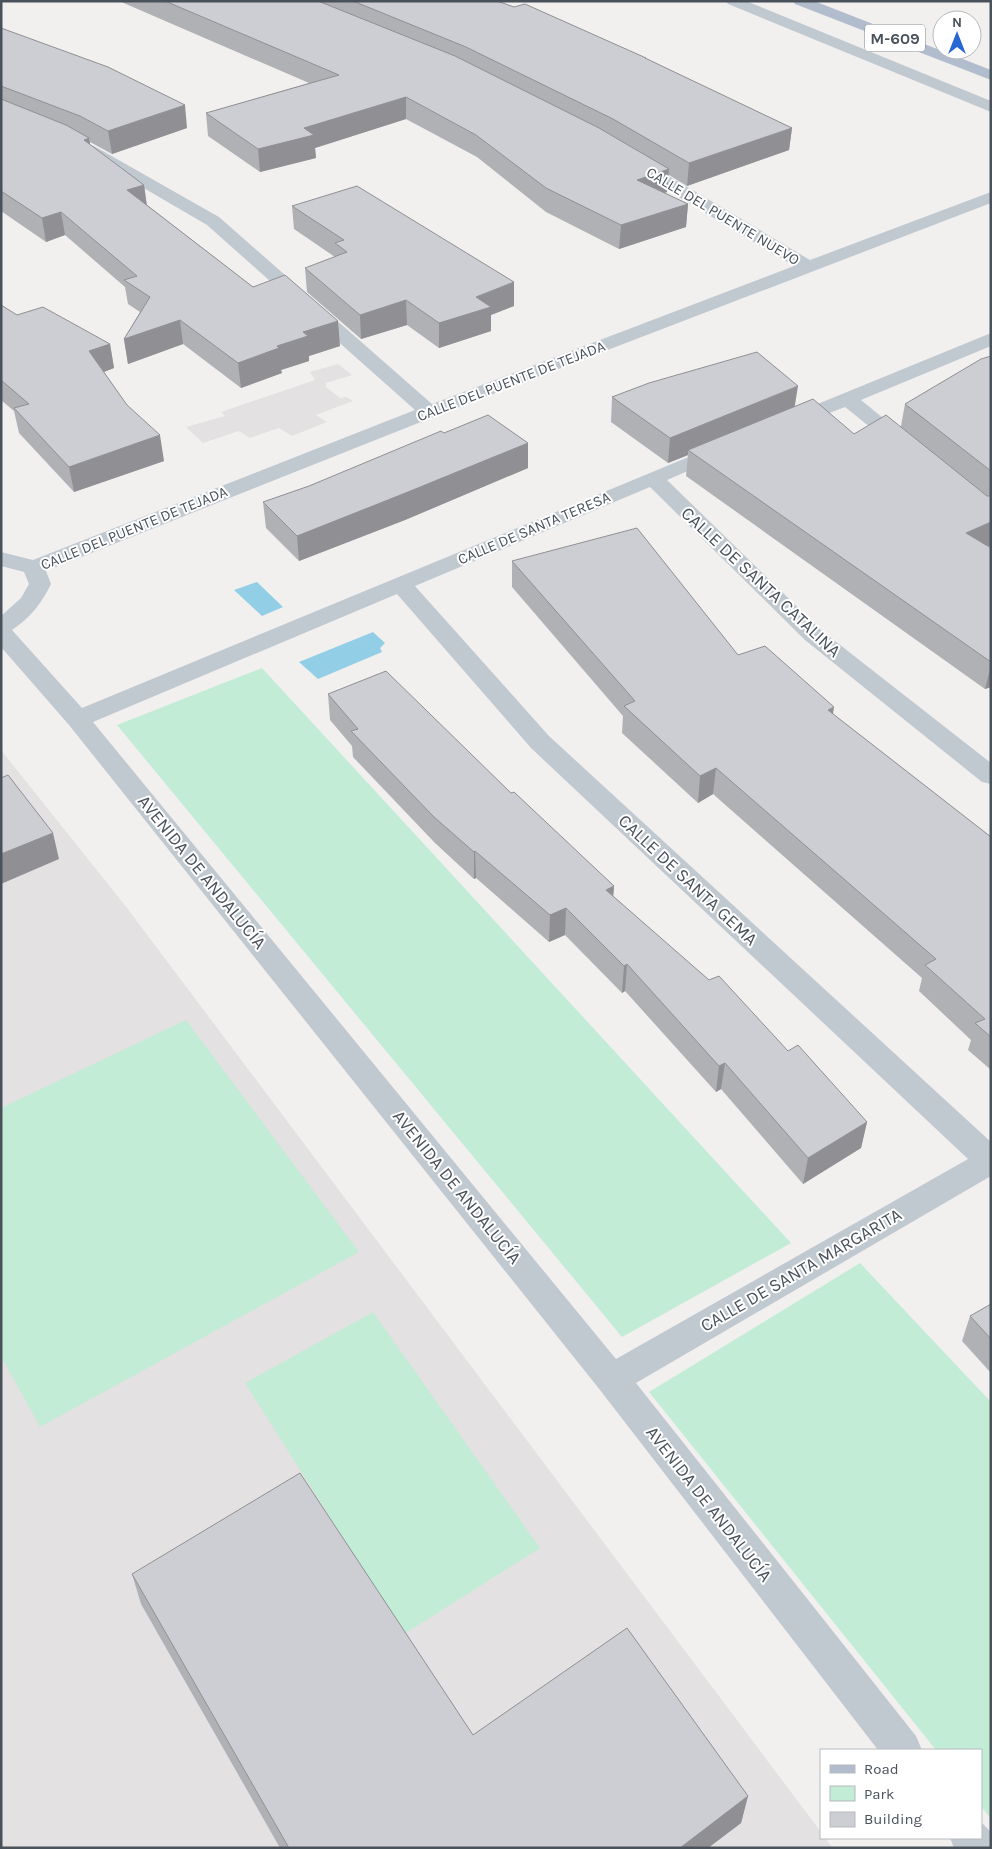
<svg xmlns="http://www.w3.org/2000/svg" width="992" height="1849" font-family="Karla,sans-serif">
<rect width="100%" height="100%" fill="#f2f0ef"/>
<path fill="#e3e1e1" d="M338,364L352,375L326,383V387L340,398L346,397L353,401L316,415L327,422L292,436L279,428L250,438L239,431L203,443L186,427L225,416L221,412L315,380L310,372Z
M1,750L127,908L821,1832V1838H825L833,1848H1Z"/>
<path fill="#c2ecd5" d="M262,668L791,1243L622,1337L117,725Z
M186,1020L359,1252L40,1427L1,1356V1108Z
M860,1263L991,1402V1819L981,1806V1750H936L649,1392Z
M373,1312L540,1548L404,1634L245,1383Z"/>
<path fill="#92cee5" d="M257,582L283,607L262,616L234,590Z
M373,632L385,643L380,648L382,652L318,679L299,662Z"/>
<g fill="none" stroke-linecap="round" stroke-linejoin="round">
<path fill="#c1c9d0" fill-rule="evenodd" d="M726,1H746L991,101V112L728,4Z
M88,144L94,146L219,217L432,404L794,266L630,168L628,164L630,160H642L810,260L991,192V203L436,416L46,571L51,584C42,603 30,618 12,630L82,708L720,444L727,446L730,450L727,454L667,480L821,630L991,763V784L982,782L805,640L650,487L415,586L549,736L991,1142V1176L636,1383L916,1736L922,1750H878L600,1390L69,725L1,647V616L21,598L29,584L24,572L1,566V552L33,560L415,410L207,225L82,152L80,149L82,146ZM397,594L531,748L968,1159L616,1359L93,722Z
M991,333V346L861,400L910,440L913,444L910,448L903,450L896,448L845,407L788,429L781,427L778,423L781,419Z
M981,1822L991,1832V1848H954L950,1838H981Z"/>
<path fill="#b1bdcc" fill-rule="evenodd" d="M793,1H814L991,70V80L795,4Z"/>
</g>
<path fill="#b0b1b5" d="M119,1H497L646,59L792,128L789,150L687,186L669,175L667,192L665,193L688,204L686,227L619,249L546,212L477,157L406,119L315,148L316,158L260,172L208,136L206,113L309,83Z
M1,28L187,128L112,154L90,142V145L144,185L147,205L253,287L340,346L309,356V361L281,370L282,373L241,388L183,344L128,364L124,339L140,312L128,304L125,287L65,235L46,242L1,211Z
M292,206L514,306L491,315V331L439,348L407,325L361,339L307,292L305,268L335,257L294,229Z
M1,305L17,315L110,344L114,368L104,372L164,461L74,492L19,433L14,411L1,400Z
M991,356V545L988,547L991,548V687L985,689L686,476L688,455L668,463L611,422L612,397L795,406L854,434L901,426L905,404Z
M444,433L528,468L405,520L299,561L266,528L263,502L309,486Z
M512,561L738,655L833,714L991,837V1070L968,1050L971,1040L919,991L922,978L713,794L698,803L622,733L623,716L512,587Z
M328,694L511,793L614,886L613,896L867,1122L861,1148L803,1184L721,1089L716,1092L625,991L622,993L565,935L549,942L476,878L474,879L435,843L353,757L352,746L330,720Z
M991,1304V1373L962,1341L970,1316Z
M132,1574L473,1735L748,1796L741,1823L708,1848H280L141,1604Z"/>
<path fill="#909094" d="M406,97V119L315,148L316,158L260,172L258,149L304,128Z
M185,105L187,128L112,154L108,131Z
M792,128L789,150L687,186L689,163Z
M89,138L93,161L84,140Z
M669,169L667,192L636,203L637,180Z
M144,185L147,208L127,190Z
M688,204L686,227L619,249L621,225Z
M61,212L65,235L46,242L42,218Z
M514,282V306L491,315V331L439,348V323L476,297Z
M406,300L407,325L361,339L360,315Z
M180,320L183,344L128,364L124,339Z
M338,321L340,346L309,356V361L281,370L282,373L241,388L238,363L277,346L303,332Z
M110,344L114,368L93,376L89,351Z
M798,386L794,411L688,450V455L668,463L670,438Z
M160,435L164,461L74,492L69,467Z
M528,443V468L405,520L299,561L297,536Z
M991,522V545L961,559L966,533Z
M991,665V687L985,689Z
M834,707L830,733L828,710Z
M716,768L713,794L698,803L700,776Z
M53,833L59,859L1,884V854Z
M475,851L476,878L474,879V852Z
M614,886L612,913L606,890Z
M566,908L565,935L549,942L550,915Z
M627,964L625,991L622,993L624,966Z
M725,1063L721,1089L716,1092L719,1066Z
M867,1122L861,1148L803,1184L808,1158Z
M748,1796L741,1823L708,1848H680Z"/>
<path fill="#cdced3" stroke="#909094" d="M165,1H318L455,56L599,128L669,169L637,180L688,204L621,225L546,188L476,135L406,97L304,128L314,135L258,149L206,113L339,75Z
M353,1H497L514,7L525,4L646,58H645L792,128L689,163L613,119L466,47Z
M1,28L108,67L185,105L108,131L80,116L1,86Z
M1,99L66,125L89,138L84,140L144,185L127,190L253,287L285,275L338,321L303,332L308,336L277,346L279,348L238,363L180,320L124,339L150,297L124,280L137,276L61,212L42,218L1,191Z
M357,186L514,282L476,297L491,307L439,323L406,300L360,315L305,268L347,252L335,243L344,240L292,206Z
M1,305L17,315L43,307L110,344L89,351L127,405L160,435L69,467L14,408L29,404L1,380Z
M757,352L798,386L670,438L612,397L649,383Z
M991,356V471L905,404L981,359Z
M813,399L854,434L886,415L987,496H991V522L966,533L991,548V662L688,450Z
M488,415L528,443L403,494L297,536L263,502L309,486L441,431L444,433Z
M637,528L738,655L765,646L834,707L828,710L991,837V1037L975,1023L985,1019L925,965L936,959L716,768L700,776L624,706L635,701L512,561Z
M386,671L511,793L514,792L614,886L606,890L709,980L719,976L788,1051L798,1045L867,1122L808,1158L725,1063L719,1066L627,964L624,966L566,908L550,915L475,851L474,852L434,817L351,731L358,729L328,694Z
M8,775L53,833L1,854V778Z
M991,1304V1339L970,1316Z
M300,1473L473,1735L627,1628L748,1796L680,1848H289L132,1574Z"/>
<g text-anchor="middle" stroke-width="4" stroke-linejoin="round" paint-order="stroke">
<g font-size="15" fill="#49515b" stroke="#fff">
<text transform="translate(723 216) rotate(31)" y="5">CALLE DEL PUENTE NUEVO</text>
<text transform="translate(511 381) rotate(-21)" y="5">CALLE DEL PUENTE DE TEJADA</text>
<text transform="translate(134 528) rotate(-22)" y="5">CALLE DEL PUENTE DE TEJADA</text>
<text transform="translate(534 528) rotate(-23)" y="5">CALLE DE SANTA TERESA</text>
</g>
<rect fill="#fff" stroke="#80858c" stroke-width="1" x="865" y="24.5" width="60" height="27" rx="4"/>
<g font-size="16" font-weight="bold" fill="#49515b">
<text x="895" y="44">M-609</text>
</g>
<g font-size="18" fill="#49515b" stroke="#fff">
<text transform="translate(761 582) rotate(43)" y="6">CALLE DE SANTA CATALINA</text>
<text transform="translate(202 872) rotate(51)" y="6">AVENIDA DE ANDALUCÍA</text>
<text transform="translate(688 880) rotate(43)" y="6">CALLE DE SANTA GEMA</text>
<text transform="translate(457 1187) rotate(51)" y="6">AVENIDA DE ANDALUCÍA</text>
<text transform="translate(801 1270) rotate(-30)" y="6">CALLE DE SANTA MARGARITA</text>
<text transform="translate(709 1504) rotate(52)" y="6">AVENIDA DE ANDALUCÍA</text>
</g>
</g>
<rect width="992" height="1849" fill="none" stroke="#49515b" stroke-width="5"/>
<rect x="820" y="1749" width="162" height="90" fill="#ffffff" stroke="#b6b9bd"/>
<rect x="830" y="1765" width="25" height="8" fill="#b1bdcc" stroke="#b6b9bd"/>
<text x="864" y="1774" font-size="15" fill="#49515b">Road</text>
<rect x="830" y="1786" width="25" height="15" fill="#c2ecd5" stroke="#b6b9bd"/>
<text x="864" y="1799" font-size="15" fill="#49515b">Park</text>
<rect x="830" y="1812" width="25" height="15" fill="#cdced3" stroke="#b6b9bd"/>
<text x="864" y="1824" font-size="15" fill="#49515b">Building</text>
<g transform="translate(957 35)"><circle r="24" fill="#ffffff" stroke="#b6b9bd"/>
<path d="M0-4L9 19L0 12L-9 19Z" fill="#2867d3"/>
<text y="-8" font-size="14" font-weight="bold" text-anchor="middle" fill="#49515b">N</text>
</g>
</svg>
